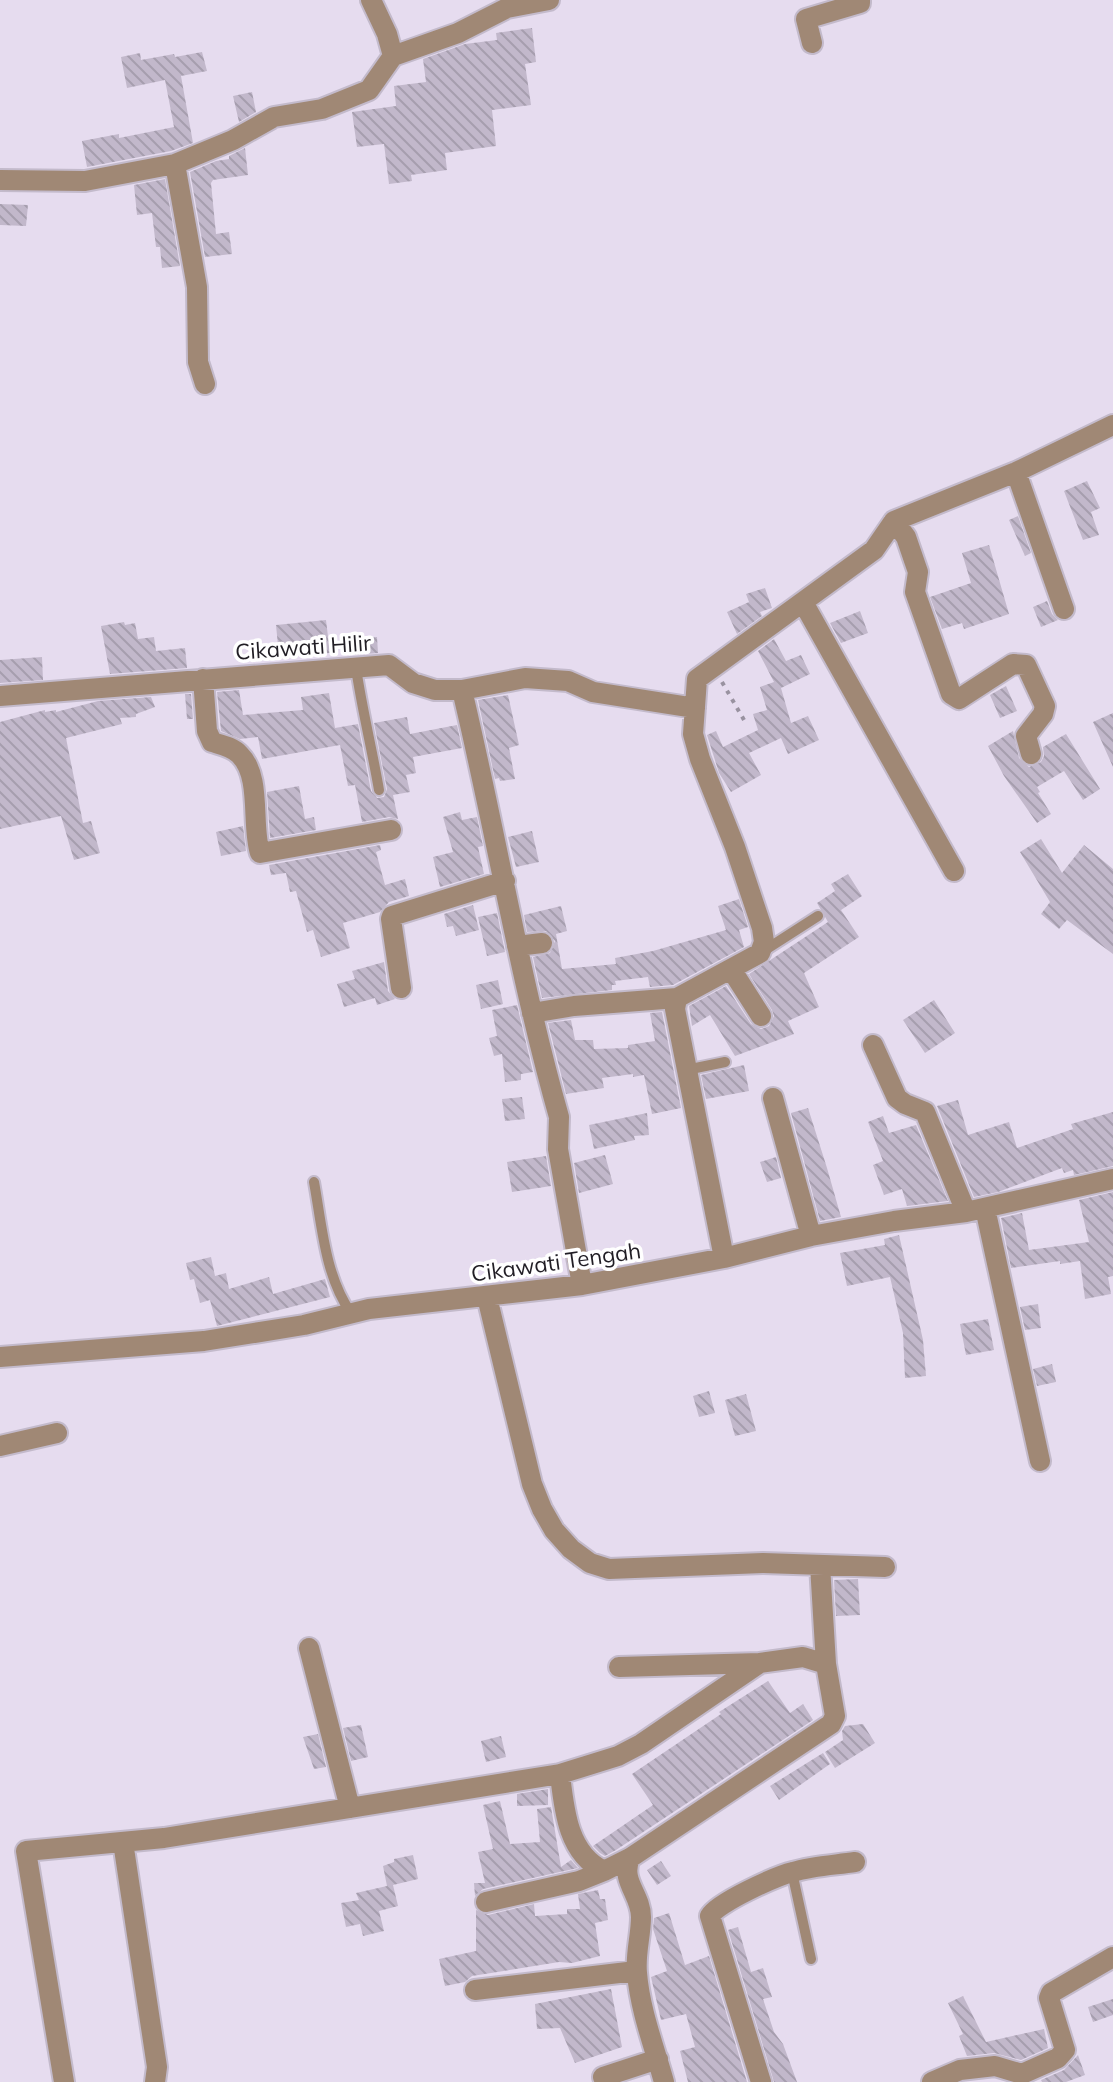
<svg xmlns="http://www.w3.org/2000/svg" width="1113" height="2082" font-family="Mulish,sans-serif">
<defs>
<pattern id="building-back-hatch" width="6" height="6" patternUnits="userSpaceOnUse" patternTransform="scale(2)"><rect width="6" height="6" fill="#c2b8cb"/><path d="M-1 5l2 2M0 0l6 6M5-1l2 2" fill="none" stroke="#a69eae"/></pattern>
</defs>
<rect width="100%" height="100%" fill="#e6dcef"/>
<path fill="url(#building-back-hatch)" d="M532,28L536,62L525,64L531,105L492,110L496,146L445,153L447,170L411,175L412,181L389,184L384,144L357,147L352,112L396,106L394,86L426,82L423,59L465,44L497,40L496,33Z
M202,52L207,71L181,76L193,143L171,151L87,167L82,141L119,134V138L174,127L165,80L127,88L121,57L140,53L141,60L174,54L175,57Z
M252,92L256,112L239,122L233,96Z
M245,148L248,175L213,180L211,183L216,234L229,232L232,254L205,257L190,172L216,161L229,159V156Z
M165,179L180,266L162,268L160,247H156L152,213L137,215L134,185Z
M0,204L28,205L26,226L0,225Z
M1087,481L1100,508L1091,512L1099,535L1083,540L1064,491Z
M1018,516L1031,553L1025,556L1009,520Z
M989,545L1009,614L964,629L962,623L942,629L930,597L971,583L962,553Z
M765,588L772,608L760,612L762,616L737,634L727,612L749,602L746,594Z
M1047,601L1052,614L1058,620L1041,627L1033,607Z
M860,611L868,633L841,643L830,623Z
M326,620L330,653L279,656L276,625Z
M124,622L125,625L135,623L138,639L154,637L156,651L185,648L187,668L110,674L101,626Z
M377,637L378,653L354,655L353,639Z
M774,639L786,661L801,655L810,674L781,688L791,723L808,716L819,740L788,754L781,738L749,753L761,775L731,792L719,773L707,735L716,731L723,747L758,730L753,714L767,710L760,687L774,682L758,651Z
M42,657L43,680L0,683V660Z
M1006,686L1017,711L1000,718L990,695Z
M239,690L243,715L303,710L301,697L329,693L335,728L358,724L371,791L377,798L384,797L387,789L374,723L407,717L410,734L457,725L462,748L413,757L416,773L406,775L410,792L393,795L398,819L389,817L362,822L355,785L348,786L340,745L262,759L258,737L240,739L221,731L217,692Z
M185,694H191L193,719H187Z
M508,695L519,745L509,748L515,779L500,781L499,778L495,779L478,700Z
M151,697L155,707L136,714V717L120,718L122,724L66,738L83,823L91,821L100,853L74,860L61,816L0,829V722L45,710V712L56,710V712L98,701Z
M1113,713V767L1093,722Z
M1013,731L1019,758L1029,767L1041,762L1044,756L1043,747L1066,734L1100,789L1083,800L1064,771L1037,787L1040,792L1038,793L1051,814L1037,823L1004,776L988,746Z
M299,786L305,819L314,817L316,830L270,838L267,792Z
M460,812L462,820L477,817L483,846L478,847L484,874L440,887L433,857L453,852L443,817Z
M243,826L246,851L221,856L216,832Z
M532,831L539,862L516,867L508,837Z
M1041,839L1062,873L1084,845L1113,869V954L1067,920L1059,929L1041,914L1050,902L1020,852Z
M380,845L381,850L376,852L385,885L405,879L409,896L389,902L380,912L343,923L350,948L321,957L313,930L307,932L296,891L290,892L286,873L271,875L269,865Z
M848,874L862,896L841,910L859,937L804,973L819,1007L788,1021L794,1034L735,1056L710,1015L692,1026L689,1006L726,986L751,1024L761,1029L769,1026L774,1016L772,1010L749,974L828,922L817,903L835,891L831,884Z
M739,899L748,927L739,930L744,947L673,985L650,987L648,977L615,981L616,985H612V990L542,998L533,957L550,953L555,941L546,931L527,932L524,915L561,906L567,931L556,934L562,969L616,964L615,958L653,951L726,930L718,906Z
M473,905L479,930L456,936L453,926L447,927L444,914Z
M497,913L505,952L487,956L478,917Z
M384,962L388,991L395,999L377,1005L375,998L344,1007L337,984L355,979L352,971Z
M498,980L503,1004L481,1009L476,985Z
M934,1000L955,1033L925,1053L903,1020Z
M517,1005L533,1072L521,1074V1080L505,1082L502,1054L494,1056L489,1038L497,1036L492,1010Z
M662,1012L681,1108L652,1114L644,1075L633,1077V1074L602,1078L604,1088L566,1094L548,1023L571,1020L575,1040H593L594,1049L628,1048V1045L655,1041L650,1013Z
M744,1065L749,1091L706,1099L701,1075Z
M522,1097L525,1119L505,1121L502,1099Z
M958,1100L968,1135L1009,1122L1017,1148L1073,1129L1071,1124L1113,1112V1166L1074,1175L1073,1170L1064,1173L1062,1168L998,1192L974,1197L937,1106Z
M808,1108L827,1168L841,1217L820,1221L791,1113Z
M647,1113L649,1135L634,1136L635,1140L594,1149L589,1125Z
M883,1116L889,1133L916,1125L948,1201L907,1206L902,1189L884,1195L873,1165L883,1161L868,1122Z
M605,1155L613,1184L579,1193L574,1163Z
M546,1156L551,1186L512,1192L507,1162Z
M776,1157L781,1178L767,1182L760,1162Z
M1113,1192V1276L1108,1277L1111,1294L1085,1299L1080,1261L1060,1264V1261L1011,1268L1001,1218L1022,1213L1029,1250L1089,1242L1079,1200Z
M899,1235L923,1340L926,1376L905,1378L903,1333L890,1277L847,1286L840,1253L885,1245L884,1239Z
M211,1257L215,1276L226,1273L229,1289L269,1277L273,1294L325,1279L330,1297L217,1326L210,1300L200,1303L194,1279L190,1280L186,1263Z
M1038,1304L1041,1328L1025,1330L1020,1307Z
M988,1319L994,1350L966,1355L960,1324Z
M1052,1364L1056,1382L1037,1386L1033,1369Z
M709,1391L715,1413L699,1417L693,1396Z
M746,1394L756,1431L735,1436L725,1400Z
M858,1579L860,1615L836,1616L834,1580Z
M768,1681L790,1713L803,1704L813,1720L616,1850L605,1856L600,1853L593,1846L653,1805L632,1774L721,1714L719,1712Z
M863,1724L875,1743L835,1768L825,1752L843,1740L842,1731L845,1726Z
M361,1725L368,1757L351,1761L343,1728Z
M318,1734L326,1767L314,1769L303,1737Z
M501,1736L506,1757L486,1762L481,1741Z
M823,1753L830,1764L779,1800L770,1786Z
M548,1789V1805L517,1806V1794Z
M500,1801L510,1844L540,1842L537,1809L551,1807L561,1867L571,1860L578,1868L483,1889L475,1896L474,1883H485L478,1852L493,1849L483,1805Z
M413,1855L418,1879L393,1885L398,1906L379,1911L384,1931L363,1936L360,1924L346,1927L341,1903L359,1900L356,1893L387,1886L383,1866L394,1862V1859Z
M661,1861L671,1876L657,1885L647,1870Z
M598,1890L600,1899H605L608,1920L595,1923L600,1956L572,1963L559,1962L472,1976L465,1982L445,1986L439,1959L476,1951V1910L488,1915L534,1904L535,1916L567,1914V1909H580L578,1894Z
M669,1913L685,1965L709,1956L747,2082H688L680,2051L695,2047L686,2014L661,2020L651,1977L667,1971L653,1929L654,1918Z
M738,1927L751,1972L763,1968L772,1997L763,1999L774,2032L783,2044L797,2082H774L728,1930Z
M611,1989L622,2047L575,2063L560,2028L537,2029L535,2004Z
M963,1996L986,2042L1044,2029L1048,2048L1021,2060L994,2053L967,2056L959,2036L963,2034L948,2003Z
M1113,1999V2015L1093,2022L1088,2007Z
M1078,2055L1085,2075L1066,2082H1042L1041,2080L1064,2070Z"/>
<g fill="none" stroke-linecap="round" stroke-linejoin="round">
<defs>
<path id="lane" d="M356,668C362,709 372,749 379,790
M762,952L818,916
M686,1070L725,1062
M314,1182C322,1226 325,1276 351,1313
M792,1872L811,1959"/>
<path id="street" d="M371,0L387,34L393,56
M812,43L806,19L860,3V0
M175,164L197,287L198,362L205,384
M0,180L85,181L175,164L233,140L274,117L322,109L369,90L393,56L458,33L507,8L549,0
M1016,472L1064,609
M894,521L906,537L918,572L915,592L951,694L959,699L1013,664L1026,665L1045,706L1043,714L1026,736L1031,754
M804,604L954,871
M203,679L207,731L212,742C222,745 233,747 240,755C262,777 251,825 260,853L391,830
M462,690C496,832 519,976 559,1117L558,1149L582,1285
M0,696L389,665L413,683L435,690H462L525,678L568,681L593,692L695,708
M517,946L542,943
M731,969L761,1016
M401,988L391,919L392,916L505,881
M532,1013L574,1006L677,998
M873,1045L897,1098L905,1104L925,1112L966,1212
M773,1098L811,1236
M985,1208L1040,1461
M724,1258L675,1009L677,998L760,953L764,942L762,928L735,847L700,759L693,734L697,679L874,550L894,521L1016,472L1113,425
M487,1297L532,1484L542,1509L554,1530L571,1549L590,1563L609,1569L763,1563L885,1567
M0,1357L204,1341L304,1325L369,1309L582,1285L724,1258L811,1236L894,1221L966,1212L1113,1179
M0,1446L57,1433
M309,1648L350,1808
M619,1667L760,1663
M560,1774C564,1810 568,1854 604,1871L630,1858L831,1724L835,1716L826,1664L820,1565
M123,1842L157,2067L155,2082
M630,1858C620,1881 641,1894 641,1917C641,1936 635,1954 637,1973C640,2010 654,2046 664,2082
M486,1902L579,1881L604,1871
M475,1990L636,1971
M603,2077L658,2059
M64,2082L26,1851L164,1838L560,1774L618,1756L641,1744L760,1663L803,1657L826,1664
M761,2082L710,1916C717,1903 776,1876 793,1872C812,1866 835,1865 855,1862
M932,2082L960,2070L995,2066L1022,2074L1058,2058L1065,2050L1049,1998L1051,1993L1113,1957"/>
</defs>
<use href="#lane" stroke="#c3bacb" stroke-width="14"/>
<use href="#street" stroke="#c3bacb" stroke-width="24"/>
<path stroke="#9992a0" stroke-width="4" stroke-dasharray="4 6" stroke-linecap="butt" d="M722,682L744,720"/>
<use href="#lane" stroke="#a08875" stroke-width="10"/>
<use href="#street" stroke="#a08875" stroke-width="20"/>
</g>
<g text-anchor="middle" stroke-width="7" stroke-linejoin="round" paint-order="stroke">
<g font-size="22" fill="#211e25" stroke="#fff">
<text transform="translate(303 647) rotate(-4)" y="8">Cikawati Hilir</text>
<text transform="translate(556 1262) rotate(-8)" y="8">Cikawati Tengah</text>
</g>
</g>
</svg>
